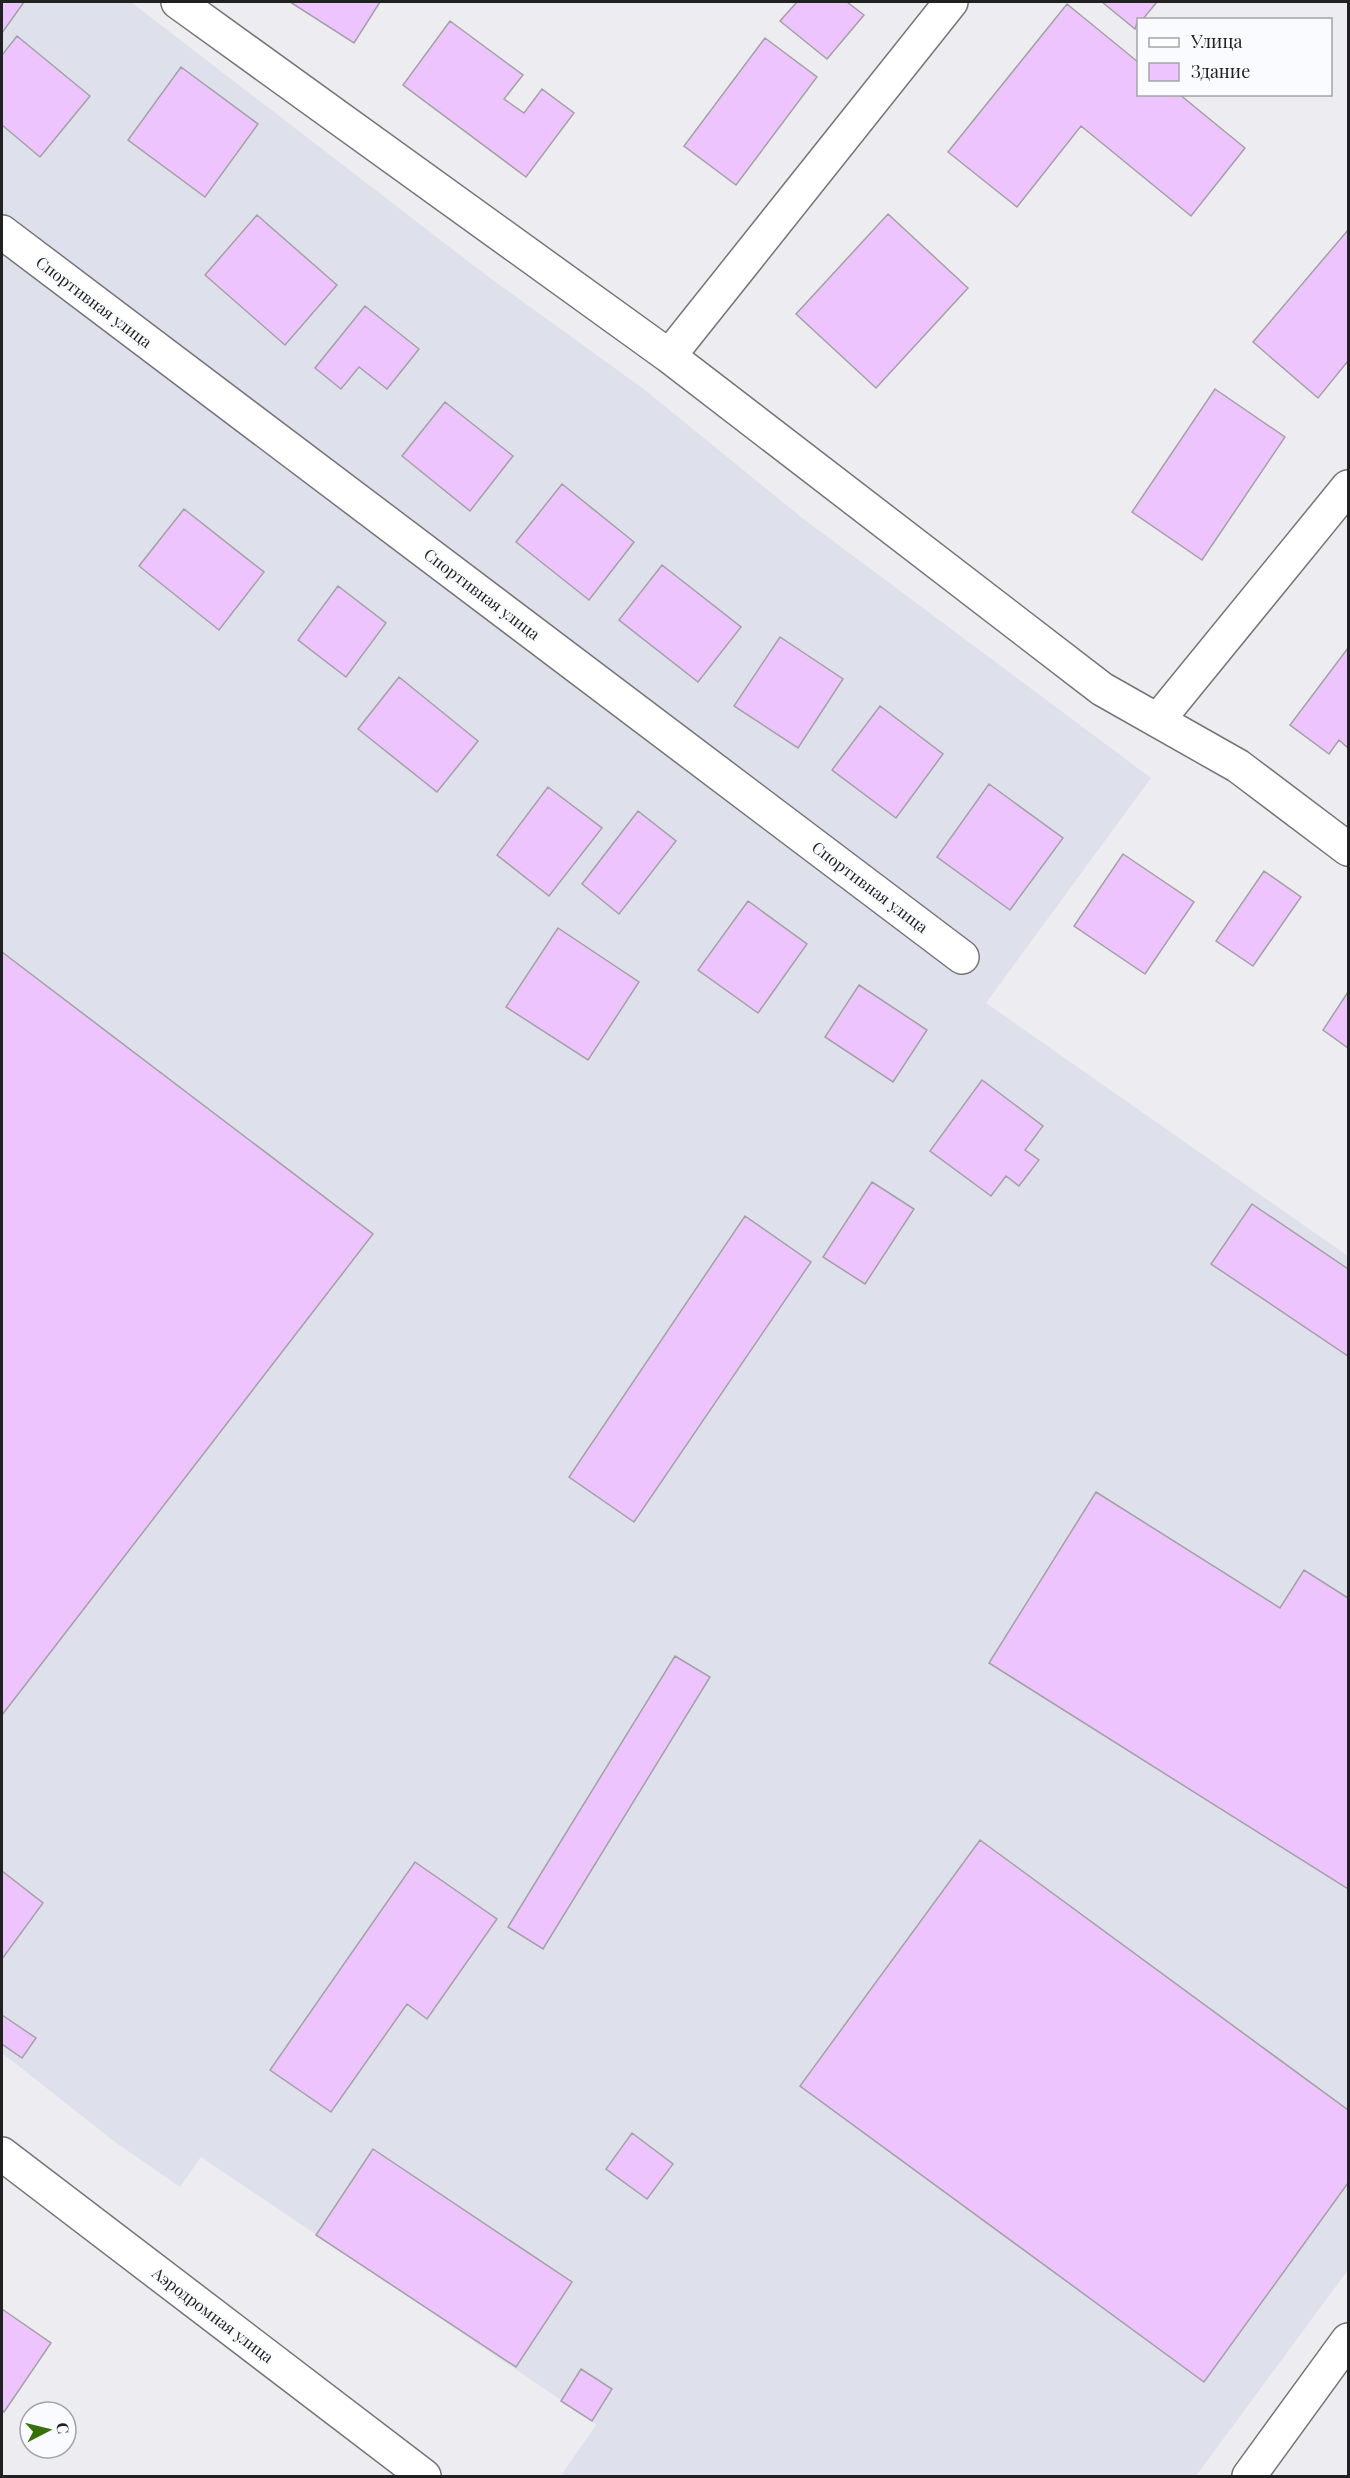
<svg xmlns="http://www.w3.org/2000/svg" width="1350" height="2478" font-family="'Playfair Display',serif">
<rect width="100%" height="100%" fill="#ededf1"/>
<path fill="#dee1eb" d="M2,2H131L486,275L645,390L801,517L1151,778L986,1003L1348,1256V2270L1196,2476H566L562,2474L596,2425L592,2421L201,2157L180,2187L115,2142L2,2053Z"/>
<path fill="#edc4fe" stroke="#a3a1a3" stroke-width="1.5" d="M2,2H24L2,33Z
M290,2H380L354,43Z
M797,2H847L864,15L827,59L780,21Z
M1102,2H1157L1142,20H1138L1135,29Z
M1067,4L1138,62V94H1179L1245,148L1191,216L1081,126L1017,207L948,152Z
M450,21L523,75L504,99L524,113L542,89L574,113L526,177L403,85Z
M17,36L90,96L40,157L2,125V55Z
M765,38L817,77L736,185L684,146Z
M181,67L258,124L205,197L128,140Z
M888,214L968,288L876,388L796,314Z
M257,215L337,285L285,345L205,275Z
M1348,230V361L1318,398L1253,342Z
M365,306L419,349L387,389L359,367L341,389L315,368Z
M1215,389L1285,437L1202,560L1132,512Z
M445,402L513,456L470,511L402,456Z
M562,484L634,542L589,600L516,542Z
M184,509L264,572L219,630L139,566Z
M662,565L741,627L698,682L619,620Z
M338,586L386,623L346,677L298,640Z
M780,637L843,679L798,748L734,706Z
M1348,648V748L1339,740L1329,754L1290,725Z
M399,677L478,741L437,792L358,729Z
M880,706L943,754L896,818L832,770Z
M989,784L1063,838L1010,910L937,857Z
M548,787L602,828L549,896L497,855Z
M638,811L676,841L619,914L582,884Z
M1123,854L1194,902L1145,974L1074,926Z
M1264,871L1301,897L1253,966L1216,941Z
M748,901L807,944L758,1013L698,970Z
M558,928L639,982L588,1060L506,1007Z
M2,952L373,1234L2,1715Z
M859,985L927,1030L893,1082L825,1037Z
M1348,992V1048L1323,1030Z
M982,1080L1043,1126L1025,1150L1039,1160L1019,1186L1006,1176L991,1196L930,1151Z
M872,1182L914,1209L865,1284L823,1257Z
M1252,1204L1348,1269V1356L1211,1264Z
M745,1216L811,1262L634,1522L569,1477Z
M1096,1492L1280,1608L1304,1570L1348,1598V1889L989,1663Z
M675,1656L710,1677L543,1949L508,1927Z
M980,1840L1348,2110V2183L1204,2382L800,2086Z
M415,1862L497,1919L427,2019L407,2004L331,2112L270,2070Z
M2,1871L43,1903L2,1959Z
M2,2015L36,2038L22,2058L2,2044Z
M632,2133L673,2164L647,2199L606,2169Z
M373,2149L572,2282L516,2367L316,2235Z
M2,2309L51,2343L4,2412L2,2410Z
M581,2369L612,2389L592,2421L561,2401Z"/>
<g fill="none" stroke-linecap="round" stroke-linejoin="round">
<defs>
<path id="minor" d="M178,2L669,356L1102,689L1238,766L1348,849
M2,232L962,957
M669,356L951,2
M1158,720L1348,487
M2,2154L424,2476
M1249,2476L1348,2340"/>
</defs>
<use href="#minor" stroke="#757578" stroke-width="36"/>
<use href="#minor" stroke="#fff" stroke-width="33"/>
</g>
<g text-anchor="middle" stroke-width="5" stroke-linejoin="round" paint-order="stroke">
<g font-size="16" fill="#212122" stroke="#fafbfe">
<text transform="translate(94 302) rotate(37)" y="6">Спортивная улица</text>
<text transform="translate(482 594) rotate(37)" y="6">Спортивная улица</text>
<text transform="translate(870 887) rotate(37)" y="6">Спортивная улица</text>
<text transform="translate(213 2315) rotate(37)" y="6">Аэродромная улица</text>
</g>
</g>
<rect width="1350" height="2478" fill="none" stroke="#212122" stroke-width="6"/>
<rect x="1137" y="18" width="195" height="78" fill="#fafbfe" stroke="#a3a4a6" stroke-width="1.5"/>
<rect x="1149" y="38" width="30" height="9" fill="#ffffff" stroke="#a3a4a6" stroke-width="1.5"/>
<text x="1191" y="48" font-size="18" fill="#212122">Улица</text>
<rect x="1149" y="63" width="30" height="18" fill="#edc4fe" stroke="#a3a4a6" stroke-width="1.5"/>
<text x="1191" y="78" font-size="18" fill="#212122">Здание</text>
<g transform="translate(48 2430) rotate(83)"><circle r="28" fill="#fafbfe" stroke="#a3a4a6" stroke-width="1.5"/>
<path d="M0-4.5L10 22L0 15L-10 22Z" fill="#357103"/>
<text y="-9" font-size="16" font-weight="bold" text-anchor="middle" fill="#212122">С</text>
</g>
</svg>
